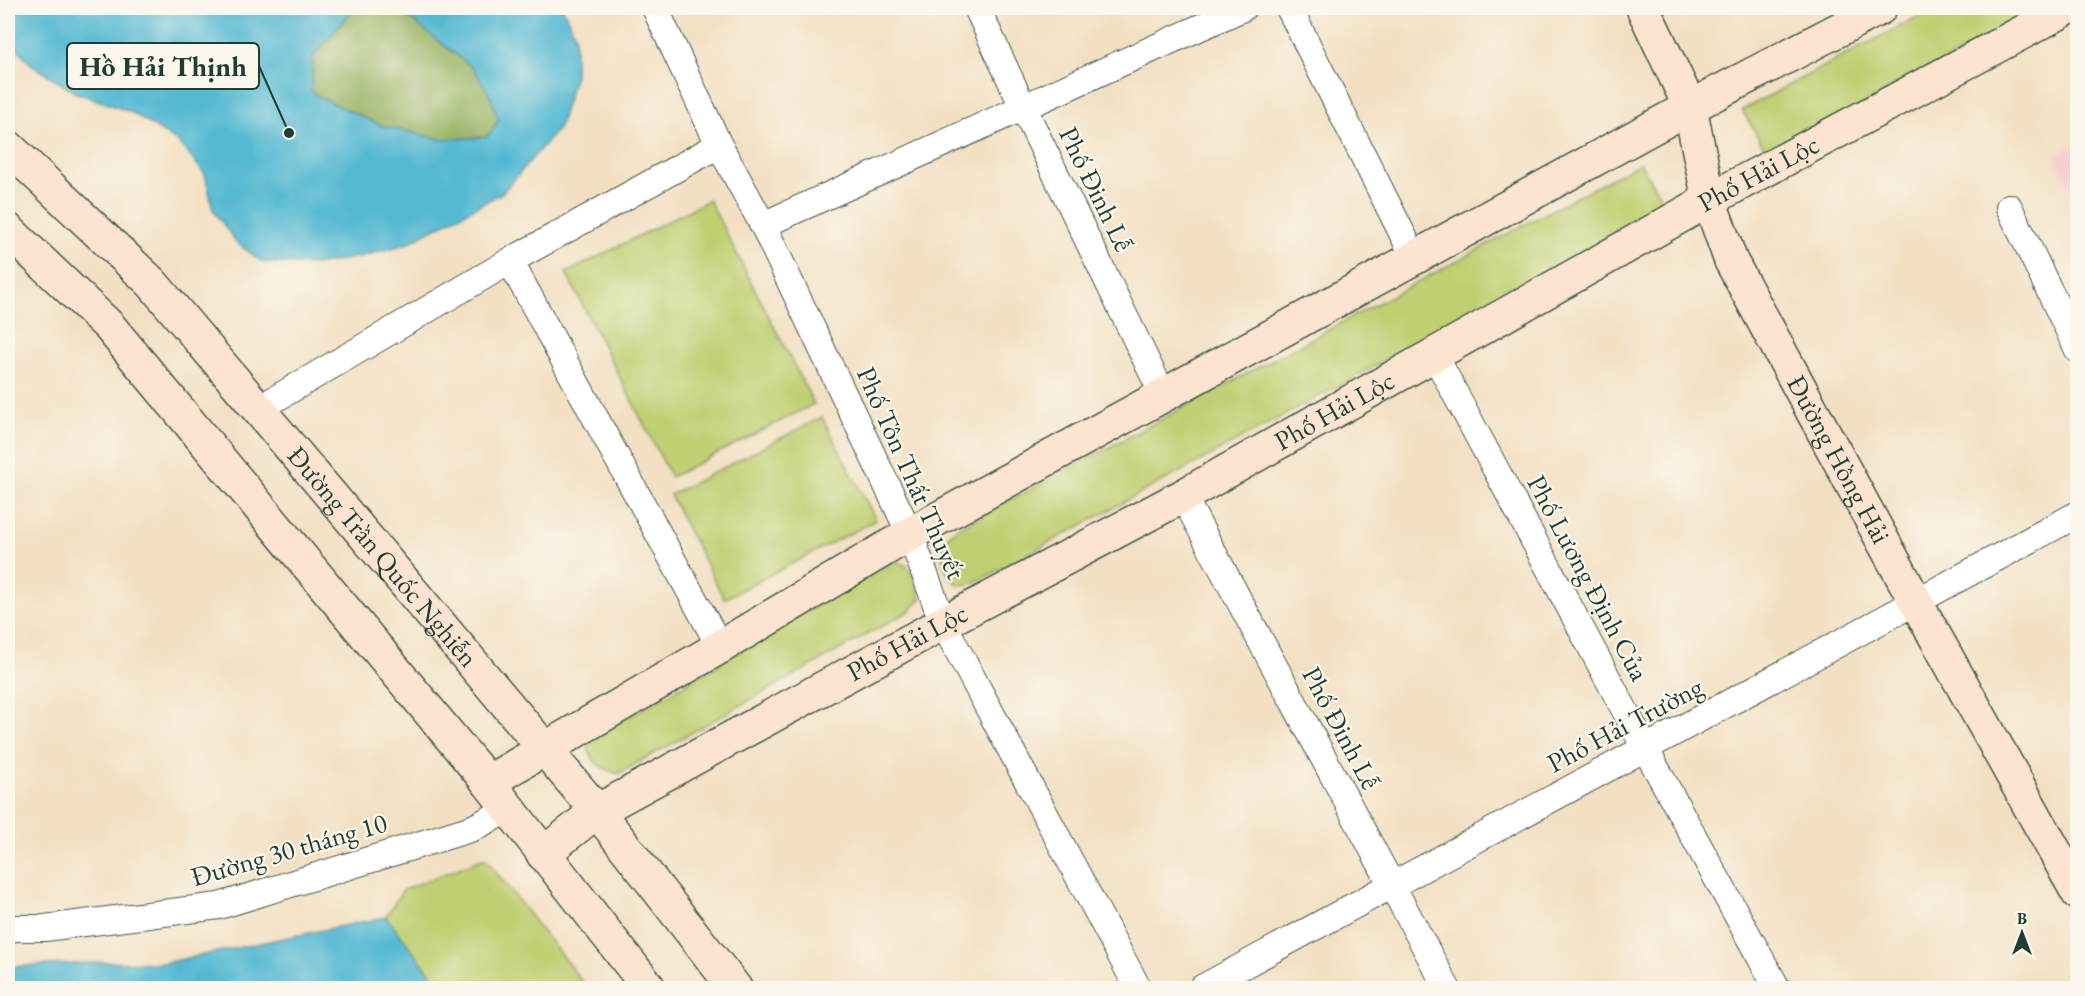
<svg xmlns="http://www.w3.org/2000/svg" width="2085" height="996" font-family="'EB Garamond',serif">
<rect width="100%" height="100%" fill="#fbf7ec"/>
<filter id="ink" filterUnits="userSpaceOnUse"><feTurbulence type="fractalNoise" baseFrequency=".0167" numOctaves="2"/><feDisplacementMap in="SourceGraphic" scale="12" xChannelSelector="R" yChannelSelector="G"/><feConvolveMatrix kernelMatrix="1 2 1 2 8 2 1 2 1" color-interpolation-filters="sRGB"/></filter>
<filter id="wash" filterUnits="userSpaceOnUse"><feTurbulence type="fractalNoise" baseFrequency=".008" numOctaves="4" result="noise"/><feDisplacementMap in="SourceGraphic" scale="24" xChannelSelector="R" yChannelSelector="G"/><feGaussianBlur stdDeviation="1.35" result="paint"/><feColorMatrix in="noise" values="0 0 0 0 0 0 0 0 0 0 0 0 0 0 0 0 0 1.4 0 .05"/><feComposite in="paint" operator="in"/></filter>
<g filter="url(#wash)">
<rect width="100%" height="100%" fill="#f3e0c3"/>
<path fill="#f7cfd1" d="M2077,144V202L2054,156Z"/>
<path fill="#bfcf71" stroke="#6f8652" stroke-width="1.5" d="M1934,8H2044L1769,155L1742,110Z
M1640,163L1667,208L995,572L971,584L959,585C945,576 938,557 946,540C947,536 953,532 956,529Z
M709,200L814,404L671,477L566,273Z
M822,417L876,520L724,599L670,495Z
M893,561C915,564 915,580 921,599L911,610L618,774C598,767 592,763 586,742Z
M485,858L587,988H442L386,917L403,890Z"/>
<path fill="#97b263" stroke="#5b784c" stroke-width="1.5" d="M363,8H397L474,69L490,96L499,120L487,137L441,139L383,126L317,96L311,90L313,56L349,14Z"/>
<path fill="#54b9d2" stroke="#3a7b83" stroke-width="1.5" d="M8,8H363L349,14L313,56L311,90L317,96L383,126L441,139L487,137L499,120L490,96L474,69L397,8H563L575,35V75L559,128L502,193L406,244L363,256L316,265L262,262L236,242L213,210L205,174L178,142L131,112L74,92L31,64L8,39Z
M386,917L442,988H8V967L106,962L164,963Z"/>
</g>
<g filter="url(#ink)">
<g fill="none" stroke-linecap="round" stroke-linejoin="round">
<defs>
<path id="street" d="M655,8L719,145L763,225L910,534L943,623L1138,988
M977,8L1023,107L1163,395
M1289,8L1414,257
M2009,207L2078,350
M763,225L1243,8
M510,261L720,647
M1434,354L1645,748L1777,988
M258,409L510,261L719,145
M1183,496L1447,988
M8,928H45L219,906L473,828L509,809
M1202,988L2078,514"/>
<g id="secondary">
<path id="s1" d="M1643,8L1690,107L1709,200L1731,261L1916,602L2078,893"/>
<path id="s2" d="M8,147L152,283L597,811L735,988"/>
<path d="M8,230L109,326L488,782L649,988"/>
<path d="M488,782L720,647L910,534L1690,107L1880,8"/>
<path id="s3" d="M543,854L597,811L943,623L1183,496L1709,200L2068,8"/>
</g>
</defs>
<use href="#street" stroke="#3f5549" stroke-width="28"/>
<use href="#secondary" stroke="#3f5549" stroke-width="36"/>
<use href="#street" stroke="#fff" stroke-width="26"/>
<use href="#secondary" stroke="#fde4d1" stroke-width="33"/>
</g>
</g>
<g text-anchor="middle" stroke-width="4.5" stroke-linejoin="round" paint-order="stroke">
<g font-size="27" fill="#1f3d34" stroke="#fbf7ec">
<text dy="9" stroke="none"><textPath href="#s3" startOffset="1394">Phố Hải Lộc</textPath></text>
<text transform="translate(1096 189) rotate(64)" y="9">Phố Đinh Lễ</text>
<text dy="9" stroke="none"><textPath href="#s3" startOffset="908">Phố Hải Lộc</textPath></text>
<text dy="9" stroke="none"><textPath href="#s1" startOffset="495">Đường Hồng Hải</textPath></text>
<text transform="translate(911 473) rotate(66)" y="9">Phố Tôn Thất Thuyết</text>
<text dy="9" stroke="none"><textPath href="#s2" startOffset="556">Đường Trần Quốc Nghiễn</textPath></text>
<text transform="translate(1588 578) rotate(62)" y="9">Phố Lương Định Của</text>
<text dy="9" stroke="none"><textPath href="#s3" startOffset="422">Phố Hải Lộc</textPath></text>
<text transform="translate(1625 725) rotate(-28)" y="9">Phố Hải Trường</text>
<text transform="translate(1341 728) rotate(62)" y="9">Phố Đinh Lễ</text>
<text transform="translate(289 850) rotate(-16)" y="9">Đường 30 tháng 10</text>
</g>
</g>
<path fill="none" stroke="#1f3d34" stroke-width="2" d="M289 133L259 66"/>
<circle fill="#1f3d34" stroke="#fbf7ec" stroke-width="2" cx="289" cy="133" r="6"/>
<rect fill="#fbf7ec" stroke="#1f3d34" stroke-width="2" x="67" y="43" width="192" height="46" rx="6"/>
<g font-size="28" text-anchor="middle" font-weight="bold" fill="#1f3d34">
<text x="163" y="76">Hồ Hải Thịnh</text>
</g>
<rect width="2085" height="996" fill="none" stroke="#fbf7ec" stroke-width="30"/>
<g transform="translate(2022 933)" stroke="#fbf7ec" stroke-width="4.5" paint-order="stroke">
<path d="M0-4.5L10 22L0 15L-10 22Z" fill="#1f3d34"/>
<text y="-9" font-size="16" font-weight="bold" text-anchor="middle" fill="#1f3d34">B</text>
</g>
</svg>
